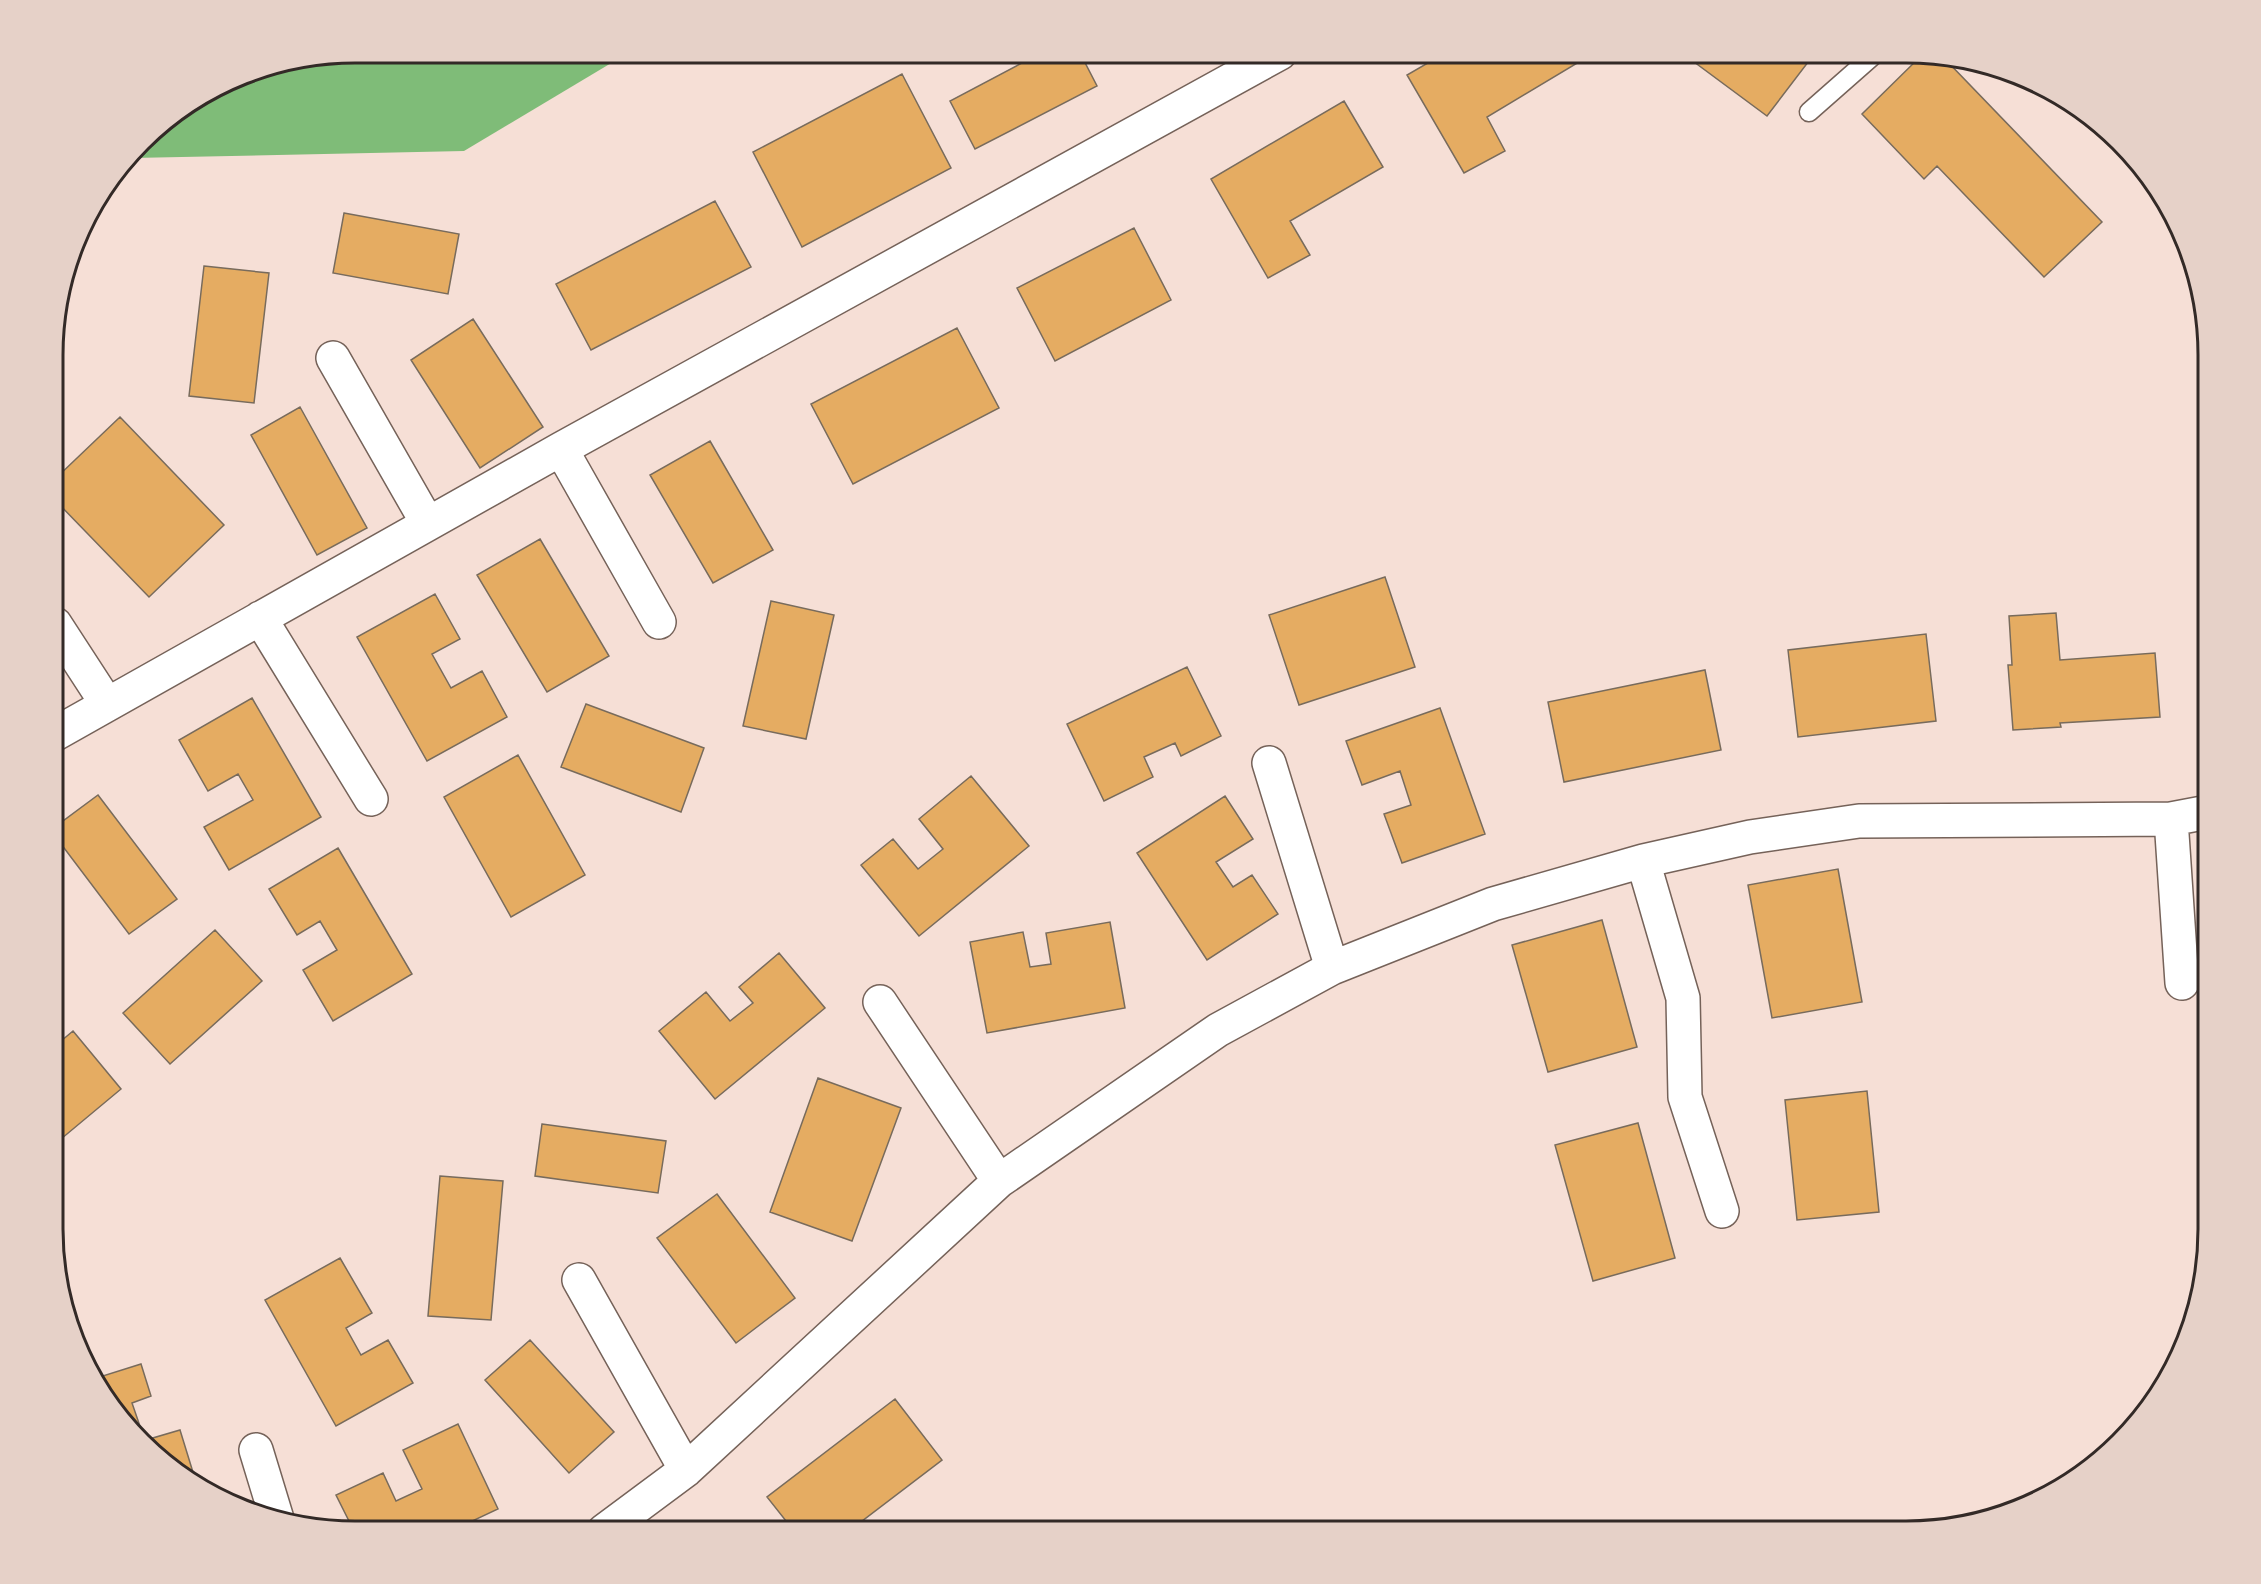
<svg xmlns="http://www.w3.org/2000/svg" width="2261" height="1584" font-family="Spectral,serif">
<rect width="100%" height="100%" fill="#f6dfd6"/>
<path fill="#7fbc78" d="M355,53H628L464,151L132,158L155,128L239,75Z"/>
<path fill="#e5ac62" stroke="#786b5c" stroke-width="1.5" d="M1036,53H1080L1097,86L975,149L950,101L1037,55Z
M1445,53H1574L1579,62L1487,117L1505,151L1464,173L1407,75Z
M1682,53H1815L1767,116Z
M1924,53L1942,56L2102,222L2044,277L1937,166L1924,179L1862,114Z
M902,74L951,168L802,247L753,152Z
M1344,101L1383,167L1290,221L1310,255L1268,278L1211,179Z
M715,201L751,267L591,350L556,284Z
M344,213L459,234L448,294L333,273Z
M1134,228L1171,300L1055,361L1017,288Z
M204,266L269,273L254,403L189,396Z
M473,319L543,427L480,468L411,360Z
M957,328L999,408L853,484L811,404Z
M300,407L367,528L317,555L251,435Z
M120,417L224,525L149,597L55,500V479Z
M710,441L773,550L713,583L650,475Z
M540,539L609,656L547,692L477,575Z
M1385,577L1415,667L1299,705L1269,615Z
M435,594L460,639L432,654L451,688L482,671L507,717L427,761L357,637Z
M771,601L834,615L806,739L743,726Z
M2056,613L2060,660L2155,653L2160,717L2060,723L2061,727L2013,730L2008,665H2012L2009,616Z
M1926,634L1936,721L1798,737L1788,650Z
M1187,667L1221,736L1181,756L1175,743L1144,757L1153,777L1104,801L1067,724Z
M1705,670L1721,750L1564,782L1548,702Z
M252,698L321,817L229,870L204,827L253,800L238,774L208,791L179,740Z
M586,704L704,748L681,812L561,767Z
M1440,708L1485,834L1402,863L1384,814L1411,805L1400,771L1362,785L1346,741Z
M518,755L585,875L511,917L444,797Z
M971,776L1029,846L919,936L861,865L893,839L918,869L943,849L919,819Z
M98,795L177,899L129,934L55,836V827Z
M1225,796L1253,839L1216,862L1233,887L1252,875L1278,914L1207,960L1137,853Z
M338,848L412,974L333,1021L303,970L337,950L320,921L297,935L269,889Z
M1838,869L1862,1002L1772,1018L1748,885Z
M1602,920L1637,1047L1548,1072L1512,945Z
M1110,922L1125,1008L987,1033L970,942L1023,932L1030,967L1051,964L1046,933Z
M215,930L262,981L170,1064L123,1013Z
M779,953L825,1008L715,1099L659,1031L706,992L730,1021L753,1003L739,987Z
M73,1031L121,1089L55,1144V1046Z
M818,1078L901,1108L852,1241L770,1212Z
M1867,1091L1879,1212L1797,1220L1785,1100Z
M1638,1123L1675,1258L1593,1281L1555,1145Z
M542,1124L666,1141L658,1193L535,1176Z
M440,1176L503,1181L491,1320L428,1316Z
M717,1194L795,1298L736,1343L657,1238Z
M340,1258L372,1313L346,1328L361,1355L388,1340L413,1383L336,1426L265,1300Z
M530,1340L614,1432L569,1473L485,1380Z
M141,1364L151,1396L132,1403L144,1438L93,1379Z
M895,1399L942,1460L849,1531H794L767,1497Z
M458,1424L498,1509L451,1531H354L336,1495L383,1473L396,1501L422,1489L403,1450Z
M180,1430L196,1482H195L171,1469L146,1440Z"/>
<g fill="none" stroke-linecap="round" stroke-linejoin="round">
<defs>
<path id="service" d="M1809,112L1876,53"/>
<path id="minor" d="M333,358L428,524
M561,449L659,622
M260,618L371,799
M55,624L107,704
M55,734L561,449L1280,53
M1269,763L1332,968
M2171,819L2182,983
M1643,861L1683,998L1685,1097L1722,1211
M880,1002L999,1181
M579,1280L686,1470
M256,1450L277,1519
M604,1531L686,1470L999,1181L1218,1030L1332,968L1493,904L1643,861L1750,837L1859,821L2171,819L2208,812"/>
</defs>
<use href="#service" stroke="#756259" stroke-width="21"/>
<use href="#minor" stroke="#756259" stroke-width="36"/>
<use href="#service" stroke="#fff" stroke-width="18"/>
<use href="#minor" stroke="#fff" stroke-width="33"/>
</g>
<path d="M0 0H2261V1584H0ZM355 63H1906A292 292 0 0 1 2198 355V1229A292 292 0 0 1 1906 1521H355A292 292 0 0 1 63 1229V355A292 292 0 0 1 355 63Z" fill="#e6d1c8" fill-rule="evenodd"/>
<path fill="none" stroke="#332a27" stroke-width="3" d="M355 63H1906A292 292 0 0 1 2198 355V1229A292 292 0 0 1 1906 1521H355A292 292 0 0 1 63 1229V355A292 292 0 0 1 355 63Z"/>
</svg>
